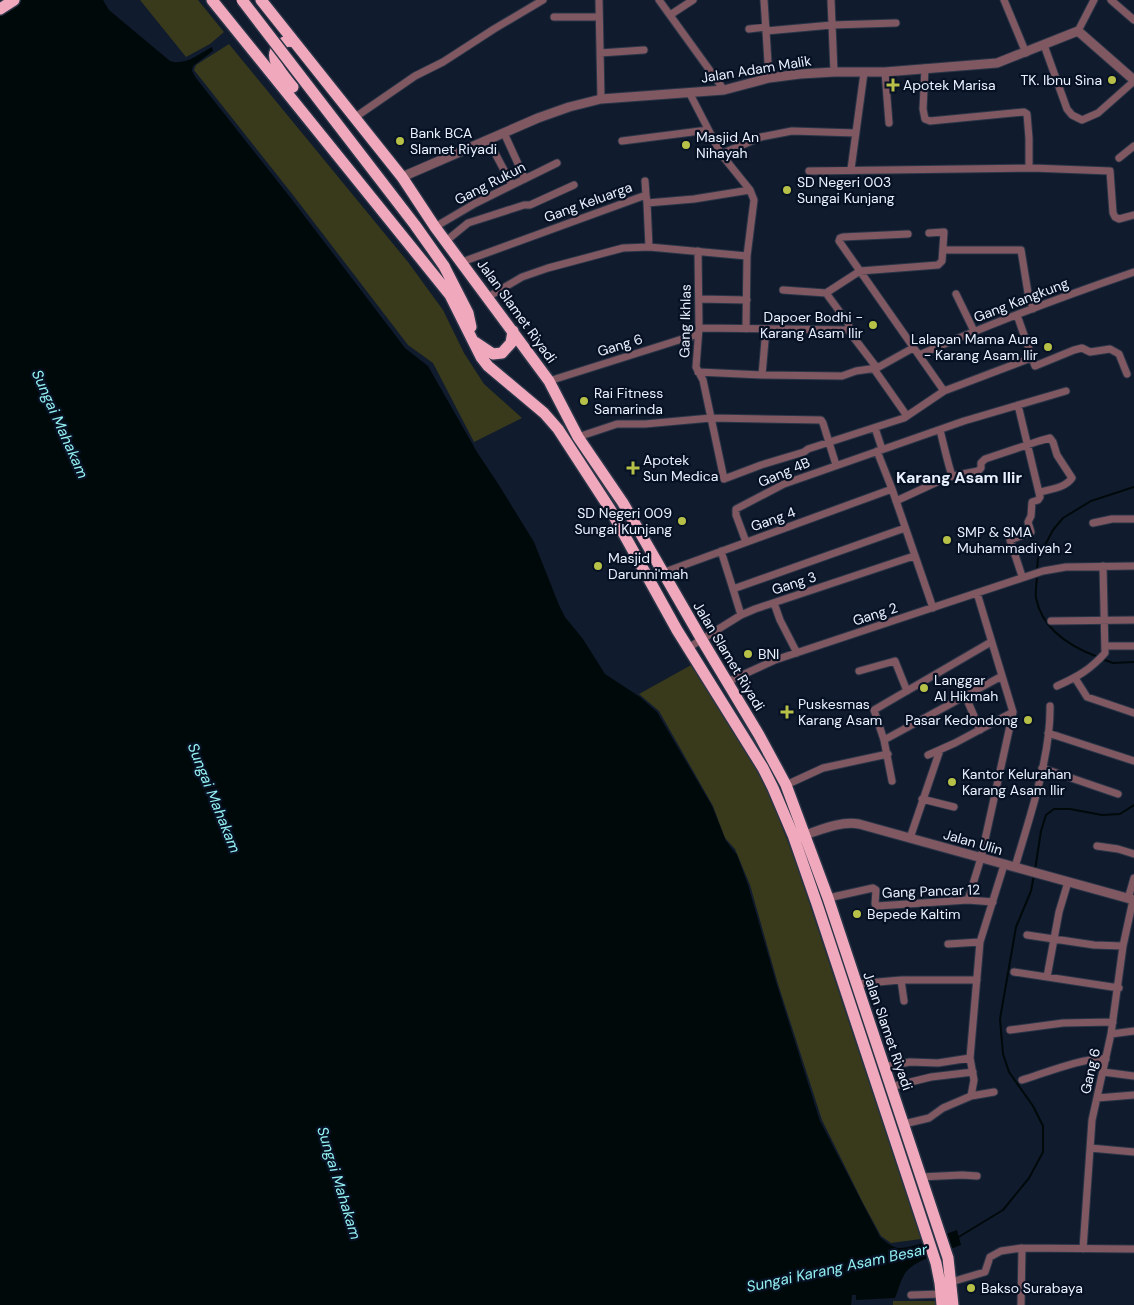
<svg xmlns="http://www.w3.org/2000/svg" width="1134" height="1305" font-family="'DM Sans',sans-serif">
<rect width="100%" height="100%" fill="#101b2e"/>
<path fill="#383a1b" d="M140,0H198L224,32L210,44L186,57Z
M229,44L408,262L443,310L464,353L484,384L522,418L474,442L433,363L408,345L293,195L194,70L196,65Z
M693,664L762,775L796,863L921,1239L891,1243L881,1236L863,1203L822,1120L778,984L750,885L735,849L725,838L713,806L659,711L639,694Z
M893,1301H938L937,1305H893Z"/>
<path fill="#00090a" d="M0,0H103L109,10L170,61C185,66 199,54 212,47L213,51L193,66L192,71L196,78L290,197L405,348L428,366L477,452L497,482L534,542L559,605L565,617L583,639L605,674L640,697L657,712L712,806L726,841L737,855L748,885L776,982L820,1121L880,1237C885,1241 892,1248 900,1248C919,1247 939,1236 957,1230L961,1245C946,1251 911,1261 904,1275C900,1282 898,1291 895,1298L856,1300V1295H852L851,1305H0Z"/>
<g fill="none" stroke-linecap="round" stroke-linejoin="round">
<path stroke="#00090a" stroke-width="2" d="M1037,570L1038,558L1053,530L1063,518L1091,501L1134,487
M1037,575C1037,582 1035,591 1036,598C1042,629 1071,647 1098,657
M1102,659L1113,663L1134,662
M1035,870L1041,831L1046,815L1054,809H1070L1102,815L1120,814L1134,805
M957,1238L1003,1210L1029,1178L1043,1152V1126L1033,1106L1009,1072L1003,1054L1000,1019L1016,927L1031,891L1034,875"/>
<defs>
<path id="minor" d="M599,0L601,99
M659,0L724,90
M764,0L769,78
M831,0L834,72
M1004,0L1026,53
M1111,0L1134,20
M670,15L693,0
M554,17H599
M749,29L766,27
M766,31L832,25L896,23
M1078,31L1094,0
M1044,45L1067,109L1072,115L1082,120L1098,113L1134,81
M600,53L644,50
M925,68L923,109L925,119L930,121L1024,112L1027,114L1029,138V168
M885,72L889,123
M690,94L721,154L750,190L754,200L747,256L746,329
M354,118L415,76L443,62L494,29L543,0
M504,133L525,179
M488,140L512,185
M622,141L708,130
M721,154L761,137L792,131L856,133
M1119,158L1134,146
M851,169L864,73
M809,171L1032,168L1110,171L1113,213L1115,217L1119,219L1134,215
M645,181L646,195
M647,203L649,247
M435,227L474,204L557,163
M446,241L468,223L524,205H530L574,185
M943,250H1021L1028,293L1033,309
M698,251L699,328L696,367L703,380L724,479L761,465L804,452L808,449L904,418L944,391L839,241L840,238L843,237L908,234
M462,262L646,195L647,203L694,199L750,190
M783,290L826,293L848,323L851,334L877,368
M826,293L860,271L938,265L942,261L944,232L929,233
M956,294L974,331
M488,297L522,277L548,268L623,248L649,247L747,256
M699,299L747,300
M1017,315L1035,366L1074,350L1082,348L1090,352L1110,349L1119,354L1127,374
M699,328L849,330
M919,355C989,324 1061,297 1134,272
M874,369L907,416
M698,372L762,375L842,376L856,371L877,368L913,348
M762,375L766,329
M549,381L698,334
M944,391L1031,358
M1018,405L1040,497L1038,500L1032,502L1031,516L1028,522L1031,532L1010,540L1022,576
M875,428L882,449
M940,430C944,446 947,460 952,476
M578,437L617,424H645L711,418L821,420L823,423L836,465
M877,451L892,489L933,608
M896,501L948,477L978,471L981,468V463L985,459L1039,441L1050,438L1053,442L1057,455L1072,478C1065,488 1051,489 1040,492
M1093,523L1112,519H1134
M746,542L736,515V509L784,484L964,421L1066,391
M721,551L733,589
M662,573L892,489
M774,603L780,620L797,653
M741,615L733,589L905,528
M1051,621L1134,620
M1105,646H1134
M688,648L741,615L755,609L914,556
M859,671L895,661L907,691
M1075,678L1087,697L1134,713
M727,682L775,660L1043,571L1066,567L1134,566
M1057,686C1077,677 1090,670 1105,653L1103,566
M965,695L980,730
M1048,733L1134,761
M884,740L1002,676
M928,755L955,743L1013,712
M1042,768L1118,794
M892,781L884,740L874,710L991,642
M786,785L823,768L888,754
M922,799L954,807
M910,838L940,750
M1097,846L1118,849L1134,854
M1015,867C1029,819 1051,756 1050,706
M828,898L873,888L876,890L875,904L877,906L968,900L993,902
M1128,899L1134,878
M968,900L981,858L1013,712L977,593
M1027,935L1094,945L1123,946
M948,944L980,942
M1014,972L1119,988
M1047,977L1059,912L1068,882
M901,980L904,1001
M856,984L901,980H977
M1010,1030L1063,1023L1113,1022
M1111,1034L1134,1031
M883,1067L910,1062L938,1063L970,1058
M1103,1072L1134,1076
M1022,1080C1042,1074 1087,1056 1106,1059
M890,1087L931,1077L973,1072
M971,1096L974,1080L970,1058L980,942L1004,865
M1097,1098L1134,1095
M904,1124L929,1118L943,1108L971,1096L994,1092
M1090,1148L1134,1152
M920,1177L962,1175L977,1176
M1083,1249L1092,1120L1111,1034L1123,946L1133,900
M951,1282L985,1272L990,1257L1001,1251L1022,1248L1134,1249
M911,1295L942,1294
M1021,1305L1022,1248"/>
<path id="tertiary" d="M402,177L538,118L569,107L601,99L724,90L769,78L800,74L834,72H885L997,63L1078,31L1134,80
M805,835C823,829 840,821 859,824L1134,900"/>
<path id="trunk" d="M212,0L450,295L481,357L488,366L544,413L558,429L610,509L677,630L763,768L773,788L793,835L817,904L936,1263L940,1283L942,1305
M261,0L402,177L435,227L549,381L578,437L623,503L702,640L759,735L786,785L828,898L948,1258L953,1305
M0,9L14,0
M293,87C285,77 266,58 279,46C283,42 288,40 293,42
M444,266L468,313L471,327
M475,342L493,354L502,353L511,343L513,331"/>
</defs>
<use href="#minor" stroke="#2a3547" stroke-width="9"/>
<use href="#tertiary" stroke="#2a3547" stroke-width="11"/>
<use href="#trunk" stroke="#2a3547" stroke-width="14"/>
<use href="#minor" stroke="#7f5862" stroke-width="7"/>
<use href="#tertiary" stroke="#7f5862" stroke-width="9"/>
<use href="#trunk" stroke="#f0a8bc" stroke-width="11"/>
<defs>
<path id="trunk-bridge" d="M242,0L415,225L444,266"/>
</defs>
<use href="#trunk-bridge" stroke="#2a3547" stroke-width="14" stroke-linecap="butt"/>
<use href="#trunk-bridge" stroke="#f0a8bc" stroke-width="11"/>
</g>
<g fill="#b7c148" stroke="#071124" stroke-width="2">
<circle cx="1112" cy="80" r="5"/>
<path d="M890.5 77.5h5v5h5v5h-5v5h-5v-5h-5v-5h5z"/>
<circle cx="400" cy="141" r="5"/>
<circle cx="686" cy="145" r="5"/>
<circle cx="787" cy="190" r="5"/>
<circle cx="873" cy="325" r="5"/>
<circle cx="1048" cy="347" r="5"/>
<circle cx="584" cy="401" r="5"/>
<path d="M630.5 460.5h5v5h5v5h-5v5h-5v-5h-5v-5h5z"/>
<circle cx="682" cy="521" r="5"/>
<circle cx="947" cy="540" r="5"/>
<circle cx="598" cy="566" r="5"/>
<circle cx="748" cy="654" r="5"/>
<circle cx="924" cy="688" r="5"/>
<path d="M784.5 704.5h5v5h5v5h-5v5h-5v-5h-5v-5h5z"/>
<circle cx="1028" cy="720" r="5"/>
<circle cx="952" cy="782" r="5"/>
<circle cx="857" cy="914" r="5"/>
<circle cx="971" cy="1288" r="5"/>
</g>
<g text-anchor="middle" stroke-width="4.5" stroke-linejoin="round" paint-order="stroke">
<g font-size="14" fill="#e9f1ff" stroke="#071124">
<text transform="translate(756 69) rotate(-9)" y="5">Jalan Adam Malik</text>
<text transform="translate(490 183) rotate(-27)" y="5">Gang Rukun</text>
<text transform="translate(588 202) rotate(-20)" y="5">Gang Keluarga</text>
<text transform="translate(1021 300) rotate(-21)" y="5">Gang Kangkung</text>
<text transform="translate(517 311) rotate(54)" y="5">Jalan Slamet Riyadi</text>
<text transform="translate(685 321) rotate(-89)" y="5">Gang Ikhlas</text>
<text transform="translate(620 345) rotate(-17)" y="5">Gang 6</text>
<text transform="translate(784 472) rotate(-23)" y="5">Gang 4B</text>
<text transform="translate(773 519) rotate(-20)" y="5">Gang 4</text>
<text transform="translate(794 583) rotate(-18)" y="5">Gang 3</text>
<text transform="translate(875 614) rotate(-18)" y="5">Gang 2</text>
<text transform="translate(729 656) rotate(59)" y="5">Jalan Slamet Riyadi</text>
<text transform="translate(973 842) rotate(16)" y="5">Jalan Ulin</text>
<text transform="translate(931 891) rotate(-2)" y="5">Gang Pancar 12</text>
<text transform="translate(888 1031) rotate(71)" y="5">Jalan Slamet Riyadi</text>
<text transform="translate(1090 1071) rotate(-77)" y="5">Gang 6</text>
</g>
<g font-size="14" fill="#e9f1ff" stroke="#071124" text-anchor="start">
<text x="1102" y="85" text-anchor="end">TK. Ibnu Sina</text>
<text x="903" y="90">Apotek Marisa</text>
<text x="410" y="138">Bank BCA<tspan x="410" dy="16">Slamet Riyadi</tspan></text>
<text x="696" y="142">Masjid An<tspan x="696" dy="16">Nihayah</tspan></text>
<text x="797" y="187">SD Negeri 003<tspan x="797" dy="16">Sungai Kunjang</tspan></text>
<text x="863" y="322" text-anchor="end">Dapoer Bodhi -<tspan x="863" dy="16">Karang Asam Ilir</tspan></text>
<text x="1038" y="344" text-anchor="end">Lalapan Mama Aura<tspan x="1038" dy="16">- Karang Asam Ilir</tspan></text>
<text x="594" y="398">Rai Fitness<tspan x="594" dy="16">Samarinda</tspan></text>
<text x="643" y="465">Apotek<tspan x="643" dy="16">Sun Medica</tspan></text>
<text x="672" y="518" text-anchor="end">SD Negeri 009<tspan x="672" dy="16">Sungai Kunjang</tspan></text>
<text x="957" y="537">SMP &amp; SMA<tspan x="957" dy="16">Muhammadiyah 2</tspan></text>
<text x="608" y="563">Masjid<tspan x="608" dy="16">Darunni'mah</tspan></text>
<text x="758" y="659">BNI</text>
<text x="934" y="685">Langgar<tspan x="934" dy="16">Al Hikmah</tspan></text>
<text x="798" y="709">Puskesmas<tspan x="798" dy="16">Karang Asam</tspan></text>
<text x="1018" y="725" text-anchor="end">Pasar Kedondong</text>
<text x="962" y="779">Kantor Kelurahan<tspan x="962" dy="16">Karang Asam Ilir</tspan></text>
<text x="867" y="919">Bepede Kaltim</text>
<text x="981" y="1293">Bakso Surabaya</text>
</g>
<g font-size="15" font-style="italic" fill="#93f1f2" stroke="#071124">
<text transform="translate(60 424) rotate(66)" y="5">Sungai Mahakam</text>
<text transform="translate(214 798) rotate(68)" y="5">Sungai Mahakam</text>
<text transform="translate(339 1183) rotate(73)" y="5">Sungai Mahakam</text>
<text transform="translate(837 1268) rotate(-12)" y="5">Sungai Karang Asam Besar</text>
</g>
<g font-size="16" font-weight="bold" fill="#e9f1ff" stroke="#071124">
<text x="959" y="483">Karang Asam Ilir</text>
</g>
</g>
</svg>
